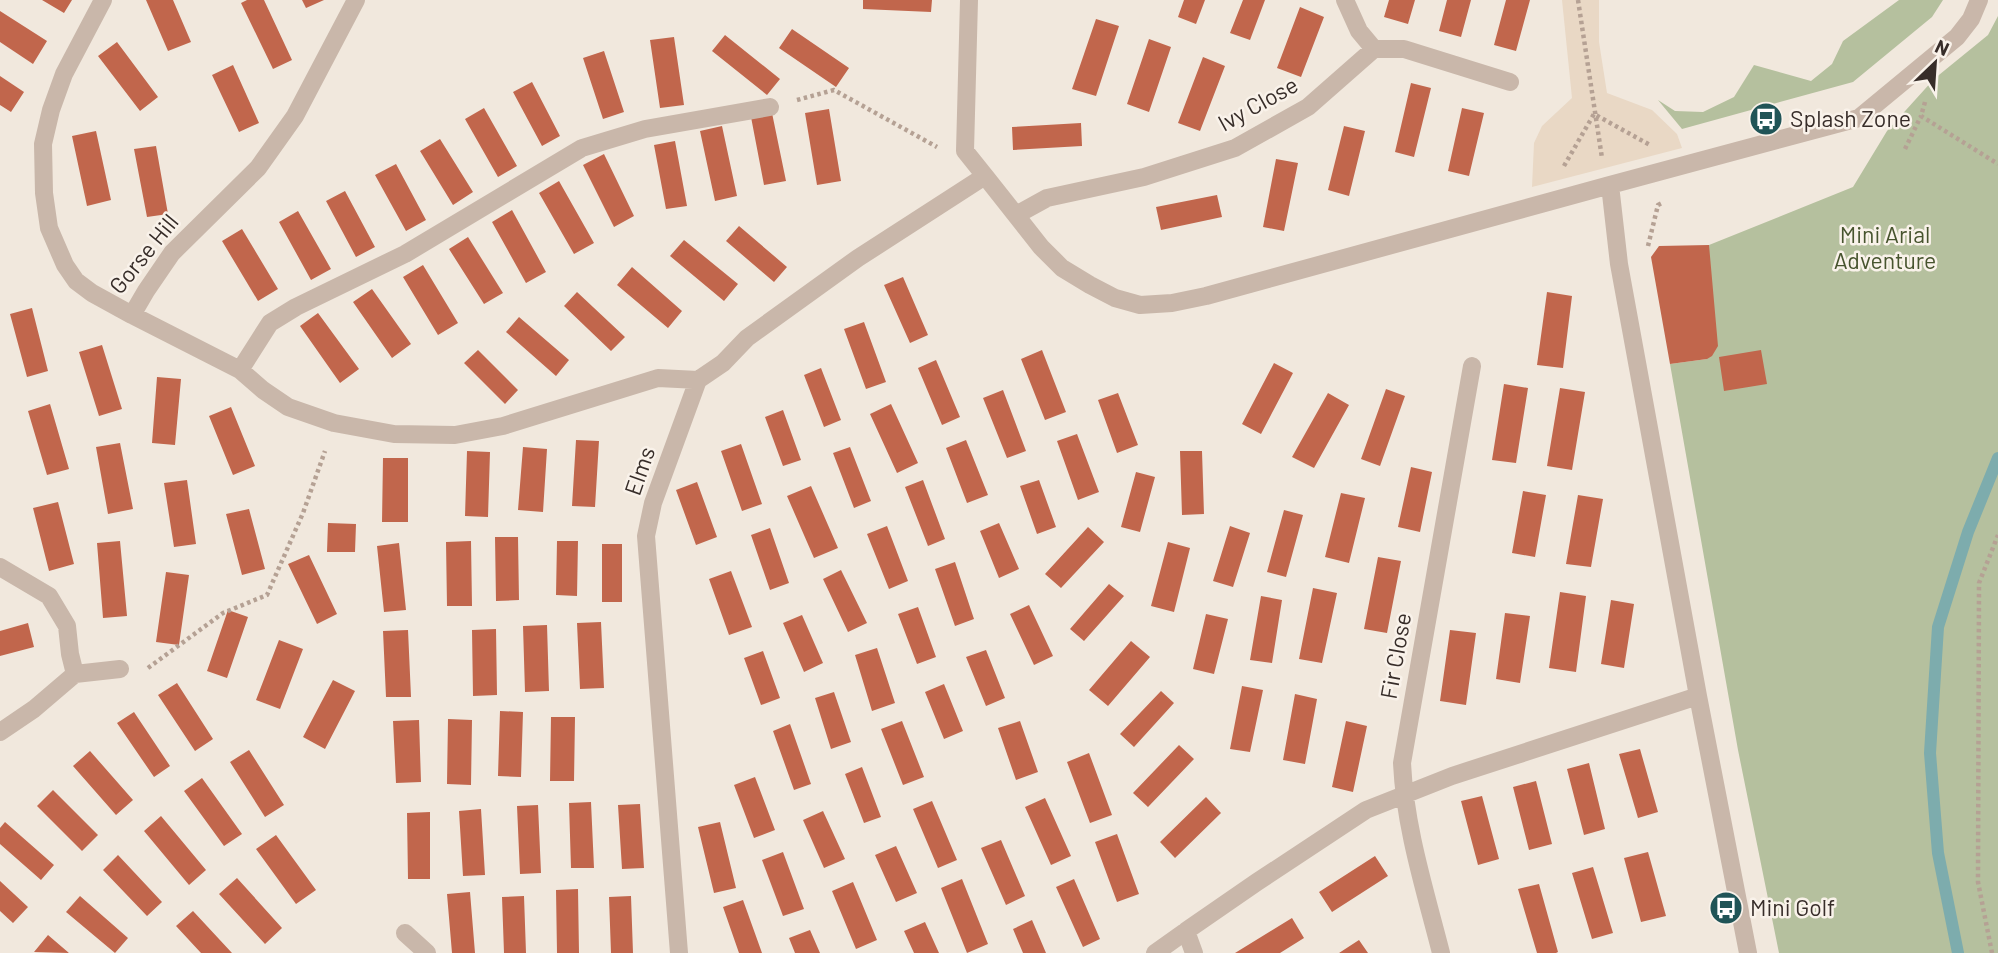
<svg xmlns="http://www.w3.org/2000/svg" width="1998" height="953" font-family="Barlow,sans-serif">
<rect width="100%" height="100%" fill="#f1e8dd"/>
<path fill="#b5c09e" d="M1899,0H1943L1932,17L1853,82L1682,129L1658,100L1675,111L1703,112L1734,97L1754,65L1811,81L1832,64L1843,41Z
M1998,16V953H1779L1738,750L1670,364L1707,359L1709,245L1853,187L1887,131L1934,79L1988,35Z"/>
<path fill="#e9d8c5" d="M1562,0H1599V42L1607,93L1652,110L1677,134L1682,148L1532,187L1534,143L1542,126L1572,98Z"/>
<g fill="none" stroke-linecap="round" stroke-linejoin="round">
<path stroke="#7dacad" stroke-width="12" d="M1958,953L1938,853L1930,753L1938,627L1968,532L1998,458"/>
</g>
<path fill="#c1664c" d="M42,0H72L64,13Z
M146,0H173L191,42L168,51Z
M247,0H264L292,60L273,69L241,3Z
M302,0H324L306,8Z
M863,0H932L931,12L863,9Z
M1184,0H1205L1196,24L1178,17Z
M1243,0H1265L1250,40L1230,33Z
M1389,0H1415L1408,24L1384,17Z
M1447,0H1471L1461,37L1439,31Z
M1506,0H1530L1516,51L1494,45Z
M1300,7L1324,17L1301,77L1277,68Z
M0,11L47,41L33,64L0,42Z
M1096,19L1119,26L1096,96L1072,89Z
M792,29L849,68L836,87L779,48Z
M725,35L780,79L767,95L712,51Z
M674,37L684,105L660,108L650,40Z
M1149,39L1171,47L1149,112L1127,104Z
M117,42L158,97L140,111L98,56Z
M604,51L624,112L603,119L583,58Z
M1203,57L1225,66L1200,131L1178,123Z
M233,65L259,123L239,132L212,75Z
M0,76L24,92L11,112L0,105Z
M532,82L560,136L542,146L513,92Z
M1411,83L1431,88L1414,157L1395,152Z
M484,108L517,166L498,177L465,119Z
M1462,108L1484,113L1469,176L1448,171Z
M829,109L841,181L817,185L805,113Z
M772,113L786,181L764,185L751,117Z
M1081,123L1082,146L1013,150L1012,127Z
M722,126L737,196L715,201L700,131Z
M1344,126L1365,131L1349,196L1328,190Z
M96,131L111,200L87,206L72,136Z
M440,139L473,192L453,205L420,151Z
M675,141L687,206L666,209L654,145Z
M156,146L168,214L147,217L134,149Z
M604,154L634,216L614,227L583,165Z
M1276,159L1298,163L1284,231L1263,227Z
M396,164L426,220L406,231L375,175Z
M559,181L594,243L574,254L539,193Z
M345,191L375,247L356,257L326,201Z
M1217,195L1222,217L1161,230L1156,207Z
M512,210L546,272L526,283L492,222Z
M298,211L331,269L311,280L279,222Z
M739,226L787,267L774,282L726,241Z
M242,229L278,289L258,301L222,241Z
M468,237L503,293L484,304L449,249Z
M684,240L738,284L724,301L670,256Z
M1709,245L1718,346L1712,356L1707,359L1670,364L1651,257L1659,246Z
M423,265L458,323L438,335L403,277Z
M632,267L682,311L668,328L617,285Z
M903,277L928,335L910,343L884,285Z
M372,289L411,344L392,358L353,302Z
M577,292L625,337L611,351L564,306Z
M1547,292L1572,296L1563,368L1537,365Z
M32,308L48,371L27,377L10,314Z
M318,313L359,369L340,383L300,326Z
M519,317L569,360L556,376L506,332Z
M864,322L886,382L866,389L844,329Z
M102,345L122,409L99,416L79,352Z
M478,350L518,390L505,404L464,363Z
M1042,350L1066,412L1045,420L1021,359Z
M1761,350L1767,384L1724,391L1719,357Z
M936,360L960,417L942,425L918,368Z
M1274,363L1293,373L1261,434L1242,424Z
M821,368L841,420L824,427L804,375Z
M157,377L181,379L175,445L152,443Z
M1504,384L1528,388L1516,463L1492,460Z
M1560,388L1585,392L1572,470L1547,466Z
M1386,389L1405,396L1380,466L1361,459Z
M1003,390L1026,451L1007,458L983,398Z
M1118,393L1138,445L1117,453L1098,400Z
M1328,393L1349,405L1314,468L1292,457Z
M50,404L69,469L47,475L28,411Z
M891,404L918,463L897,473L870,414Z
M231,407L255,466L233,475L209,416Z
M783,410L801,460L783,466L765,417Z
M1077,434L1099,492L1078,500L1057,441Z
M576,440L599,441L595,507L572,506Z
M966,440L988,495L967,503L946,448Z
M120,443L133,509L108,514L96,447Z
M741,444L762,504L742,511L721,451Z
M523,447L547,449L543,512L518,510Z
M850,447L871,501L854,508L833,453Z
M467,451L490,452L488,517L465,516Z
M1180,451H1202L1204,514L1182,515Z
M383,458H408V522H382Z
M1411,467L1432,472L1420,532L1398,527Z
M1136,472L1155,477L1140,532L1121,527Z
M187,480L196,544L174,547L164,483Z
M923,480L945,539L928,546L905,487Z
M1039,480L1056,527L1037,534L1020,486Z
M697,482L717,537L696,545L676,490Z
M811,486L838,548L814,558L787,496Z
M1523,491L1546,495L1535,557L1512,553Z
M1341,493L1365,498L1349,563L1325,557Z
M1578,495L1603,499L1591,567L1566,564Z
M58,502L74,564L49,571L33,508Z
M249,509L265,569L242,575L226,514Z
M1284,510L1303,515L1286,577L1267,572Z
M328,523L356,524L355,552H327Z
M999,523L1019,569L999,578L980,531Z
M887,526L908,581L889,589L867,534Z
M1230,526L1250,533L1233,587L1213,581Z
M1088,527L1104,542L1061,588L1045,574Z
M770,528L789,583L770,590L751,535Z
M495,537H518L519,600L496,601Z
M120,541L127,616L103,618L97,543Z
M471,541L472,606H447L446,542Z
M557,541H578L577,596L556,595Z
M1168,542L1190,548L1174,612L1151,606Z
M399,543L406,610L384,612L377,546Z
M602,544H622V602H602Z
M309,555L337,614L317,624L288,564Z
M1378,557L1401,561L1387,633L1364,629Z
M955,562L974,619L955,626L935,569Z
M841,570L867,623L848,632L823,579Z
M731,571L752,627L729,635L709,579Z
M166,572L189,575L179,645L156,642Z
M1109,584L1124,596L1084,641L1070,629Z
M1313,588L1337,593L1322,663L1299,659Z
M1560,592L1586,596L1576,672L1549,668Z
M1261,596L1282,600L1272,663L1250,660Z
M1611,600L1634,604L1624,668L1601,664Z
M1029,605L1053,656L1034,665L1010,614Z
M918,607L936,657L917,664L898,614Z
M228,610L248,617L227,678L207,671Z
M1505,613L1530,616L1520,683L1496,679Z
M1206,614L1228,619L1214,674L1193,669Z
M802,615L823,663L804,672L783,623Z
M601,622L604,688L580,689L577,623Z
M28,623L34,647L0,656V631Z
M547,625L549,691L525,692L523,626Z
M496,629L497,695L473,696L472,630Z
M408,630L411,697H386L383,631Z
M1450,630L1476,633L1466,705L1440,701Z
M279,640L303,649L280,709L256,700Z
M1131,641L1150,657L1108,706L1089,690Z
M877,648L895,703L872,711L855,655Z
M986,650L1005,698L986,706L966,657Z
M763,651L780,698L761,705L744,658Z
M333,680L355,691L325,749L303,737Z
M177,683L213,739L195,751L158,695Z
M944,684L963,731L944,739L925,692Z
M1242,686L1263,690L1250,752L1230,749Z
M1161,691L1174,703L1134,747L1120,734Z
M834,692L851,742L831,749L815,698Z
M1295,694L1317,699L1305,764L1283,760Z
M500,711L523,712L521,777L498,776Z
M134,712L170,766L154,777L117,723Z
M551,717H575L574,781H550Z
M448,719L472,720L471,785L447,784Z
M419,720L421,782L396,783L393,721Z
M902,721L924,777L903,785L881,729Z
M1020,721L1038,772L1016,780L998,728Z
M1346,721L1367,726L1353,792L1332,787Z
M790,724L811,784L794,790L773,731Z
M1179,745L1194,759L1148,807L1133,793Z
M1640,749L1658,812L1638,818L1619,754Z
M249,750L284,805L265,817L230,762Z
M90,751L133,800L116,815L73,766Z
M1089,753L1112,815L1090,823L1067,762Z
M1589,763L1605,829L1584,835L1567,769Z
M862,767L881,817L864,823L845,774Z
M755,777L775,830L754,838L734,785Z
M202,778L242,834L224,846L184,791Z
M1536,781L1552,844L1529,850L1513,787Z
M53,790L98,835L82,851L37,806Z
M1482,796L1499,859L1478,865L1461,801Z
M1206,797L1221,813L1175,858L1160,842Z
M1045,798L1071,856L1051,865L1025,807Z
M932,801L957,860L938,868L913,809Z
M591,802L594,868H571L569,803Z
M640,804L644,868L622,869L618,805Z
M538,805L541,873L520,874L517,806Z
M481,809L485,875L463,876L459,811Z
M823,811L845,859L824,868L803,820Z
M430,812V879H408L407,813Z
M161,816L206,870L189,885L144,831Z
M5,822L54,865L41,880L0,844V828Z
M720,822L736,888L714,893L698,827Z
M1117,834L1139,894L1117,902L1095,842Z
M276,835L316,890L296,904L256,849Z
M1001,840L1025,896L1006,905L981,848Z
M896,846L917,893L896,902L875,855Z
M783,852L804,909L783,916L762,860Z
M1648,852L1666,916L1641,922L1624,858Z
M118,855L162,902L147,916L103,870Z
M1375,856L1388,876L1332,912L1319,892Z
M1593,867L1613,933L1592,939L1572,873Z
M237,878L282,928L265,944L219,894Z
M962,879L988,944L967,953L941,888Z
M1074,879L1100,939L1083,947L1056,887Z
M0,881L28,907L13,923L0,911Z
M853,882L877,940L856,949L832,891Z
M1539,884L1558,952L1556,953H1537L1518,889Z
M578,889L579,953H557L556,890Z
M470,892L475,953H452L447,894Z
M80,896L128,938L115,953L66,912Z
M524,896L526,953H504L502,897Z
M631,896L633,953H611L609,897Z
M743,900L762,953H739L723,907Z
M193,911L232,953H201L176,926Z
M1292,918L1304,938L1280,953H1235Z
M1032,920L1046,953H1023L1013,929Z
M925,922L939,953H914L904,931Z
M810,930L820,953H795L789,938Z
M48,935L69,953L34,952Z
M1359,940L1368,953H1339Z"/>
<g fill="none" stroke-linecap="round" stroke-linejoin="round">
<path stroke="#b5a194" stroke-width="4.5" stroke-dasharray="3.5 3.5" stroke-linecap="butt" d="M1578,0L1602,158
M797,100L834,90L937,147
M1925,102L1921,116L1998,164
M1905,149L1921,116
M1564,166L1594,114L1650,145
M1648,246L1658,205L1662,203
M148,668L223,613L267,595L303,513L325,451
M1992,953L1978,882L1979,583L1998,535"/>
<path stroke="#c9b7aa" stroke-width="18" d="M103,0L64,74L51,110L43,144L44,193L49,228L65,265L76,281L92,293L132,315L146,291L172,253L258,168L295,116L356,0
M969,0L965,151L985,176
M1345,0L1359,31L1374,49
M1016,215L1047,198L1144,177L1235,148L1308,107L1374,49H1404L1510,82
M132,315L240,370L263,390L288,407L334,423L394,434L455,435L503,426L658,378L698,380L653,503L646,536L679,953
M240,370L270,323L296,307L405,254L582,148L645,129L770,107
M698,380L723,363L747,338L858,258L985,176L1041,247L1062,268L1090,285L1115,298L1140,305L1172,303L1206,296L1610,185
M0,567L49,596L67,626L70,654L75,674L34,709L0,732
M75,674L120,669
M1186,931L1257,882L1366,810L1452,776L1698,696
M405,933L427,953
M1155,953L1186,931L1194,953
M1441,953C1425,890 1405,828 1402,763L1472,366
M1748,953L1698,696L1619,264L1610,185L1859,118L1957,37L1971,19L1979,0"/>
</g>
<defs>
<symbol id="bus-disc" viewBox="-11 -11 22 22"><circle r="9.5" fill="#205457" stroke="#f9f2ea"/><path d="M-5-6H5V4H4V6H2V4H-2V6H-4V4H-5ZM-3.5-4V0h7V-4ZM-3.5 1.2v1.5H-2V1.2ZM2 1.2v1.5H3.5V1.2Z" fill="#fff"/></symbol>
</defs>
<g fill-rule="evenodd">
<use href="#bus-disc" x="1747" y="100" width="38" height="38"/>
<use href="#bus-disc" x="1707" y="889" width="38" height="38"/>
</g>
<g text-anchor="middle" stroke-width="5" stroke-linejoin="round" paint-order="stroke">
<g font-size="23" fill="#372d29" stroke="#f9f2ea">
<text transform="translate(1258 104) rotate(-29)" y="8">Ivy Close</text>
<text transform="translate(144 254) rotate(-51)" y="8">Gorse Hill</text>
<text transform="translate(640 471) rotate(-71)" y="8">Elms</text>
<text transform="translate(1396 656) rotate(-80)" y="8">Fir Close</text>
</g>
<g font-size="23" fill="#372d29" stroke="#f9f2ea" text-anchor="start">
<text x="1790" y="127">Splash Zone</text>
<text x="1750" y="916">Mini Golf</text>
</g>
<g font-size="23" fill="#47542e" stroke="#f9f2ea">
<text x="1885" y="243">Mini Arial<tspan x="1885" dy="26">Adventure</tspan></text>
</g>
</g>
<g transform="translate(1935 63) rotate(25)" stroke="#f9f2ea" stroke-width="5" paint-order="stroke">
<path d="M0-5L12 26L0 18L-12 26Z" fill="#372d29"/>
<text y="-10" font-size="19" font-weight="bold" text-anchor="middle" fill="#372d29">N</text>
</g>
</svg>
